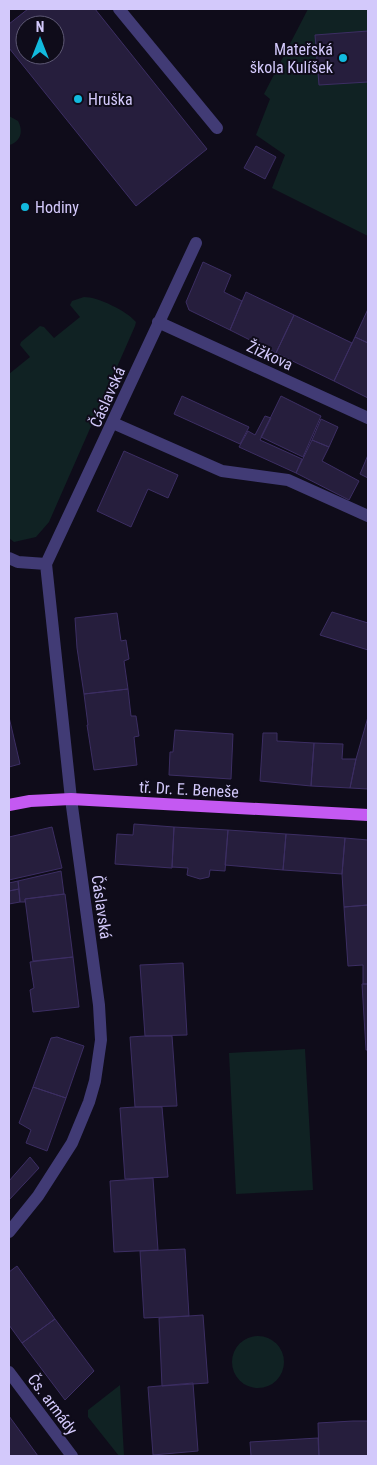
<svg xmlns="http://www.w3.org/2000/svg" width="377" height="1465" font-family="'Roboto Condensed',sans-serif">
<rect width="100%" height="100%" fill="#0f0c1a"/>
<path fill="#102223" d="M308,9H368V236L272,188L285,155L256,135L270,99L264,94Z
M9,116L18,121C24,132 20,142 9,145Z
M84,297C98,297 127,311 136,322L135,326L49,522L36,537L14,542L9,538V374L30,357L20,345L21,342L40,326L44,327L54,338L80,317L70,305L72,301Z
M305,1049L313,1190L236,1194L229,1053Z
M232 1362a26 26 0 1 1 52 0a26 26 0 1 1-52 0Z
M120,1385L124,1456H119L88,1417V1410Z"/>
<path fill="#261e3d" stroke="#3c2e63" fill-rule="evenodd" d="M28,9H95L207,149L136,206L9,48V24ZM25,25H55V55H25Z
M368,31V82L319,85L315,35Z
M256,146L276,157L265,179L244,168Z
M203,262L231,275L224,292L242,301L230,330L189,310L186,302Z
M246,292L294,315L276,353L230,330Z
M368,309V343L355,337Z
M294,315L352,343L334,381L276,353Z
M355,337L368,343V398L334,381Z
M182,396L249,427L240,444L174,414Z
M281,396L321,416L303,457L261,437Z
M265,416L271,418L260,440L302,459L296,473L239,447L248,431L255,435Z
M321,419L338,427L329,447L312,440Z
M312,440L329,447L322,461L359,481L349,500L296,473Z
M124,451L178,475L168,498L148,489L131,527L97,511Z
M368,455V478L360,474Z
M332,612L368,623V650L320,635Z
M117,613L121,641L126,640L129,659L124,661L128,689L84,694L77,648L75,618Z
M128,689L131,716H136L139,736L134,737L137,765L94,770L87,725H88L84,694Z
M9,717L20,764L9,767Z
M368,717V789L350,788L356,759Z
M175,730L233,734L231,779L169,775L170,752H173Z
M263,733H277V741L314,743L311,786L260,781Z
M314,743L343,744L342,759H356L350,788L311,786Z
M134,824L174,827L172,868L115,864L117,834L133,835Z
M52,827L62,868L9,880V837Z
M174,827L228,830L225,871L210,870L209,877L200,879L187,875L188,868L172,867Z
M228,830L286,834L283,870L225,865Z
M286,834L345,838L342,874L283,870Z
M345,838L368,840V905L344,907L342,874Z
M61,871L64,894L25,899V902H20L18,881Z
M18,881L19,889L9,891V883Z
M19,889L20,902L9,904V891Z
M65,894L73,957L33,961L25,899Z
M368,905V984H363V965L348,966L344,907Z
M73,957L79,1007L33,1012L30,990L34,988L30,962Z
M183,963L187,1035L145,1036L140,965Z
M362,984H368V1050H366Z
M145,1036H172L177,1106L135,1107L130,1037Z
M57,1037L84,1046L66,1098L33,1087L51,1038Z
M33,1087L66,1098L47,1151L26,1143L31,1130L19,1123Z
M135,1107H162L168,1177L125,1179L120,1108Z
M30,1157L39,1168L9,1200V1181Z
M153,1178L158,1250L114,1252L110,1181Z
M185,1249L189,1316L144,1318L140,1251Z
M17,1266L55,1319L22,1343L9,1325V1272Z
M203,1315L208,1383L162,1386L159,1318Z
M55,1319L94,1371L65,1400L22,1343Z
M193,1383L198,1451L153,1455L148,1387Z
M9,1416L38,1456H9Z
M353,1421H368V1456H319L318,1423Z
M318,1438L319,1456H251L250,1442Z"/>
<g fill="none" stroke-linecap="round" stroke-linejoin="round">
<path stroke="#413b75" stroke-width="12" d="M119,9L217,128
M158,322L368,418
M113,423L222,471L288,480L368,516
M9,558L18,562L46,564
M9,1232L38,1196L72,1143L89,1102L95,1081L101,1040L99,1005L71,799L46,564L196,243
M9,1372L72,1456"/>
<path stroke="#c459f2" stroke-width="12" d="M9,805L30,801L71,799L368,815"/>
</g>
<g fill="#12bade" stroke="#0f0c1a" stroke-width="2">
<circle cx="343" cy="58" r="5"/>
<circle cx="78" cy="99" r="5"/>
<circle cx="25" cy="207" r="5"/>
</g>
<g text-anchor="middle" stroke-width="4" stroke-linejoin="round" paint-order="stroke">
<g font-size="16" fill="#d3c9fb" stroke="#0f0c1a" text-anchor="start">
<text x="333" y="55" text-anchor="end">Mateřská<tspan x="333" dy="18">škola Kulíšek</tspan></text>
<text x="88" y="105">Hruška</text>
<text x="35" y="213">Hodiny</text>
</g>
<g font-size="16" fill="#d3c9fb" stroke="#0f0c1a">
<text transform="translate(270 355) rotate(25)" y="6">Žižkova</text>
<text transform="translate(107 397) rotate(-66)" y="6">Čáslavská</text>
<text transform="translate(189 789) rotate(3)" y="6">tř. Dr. E. Beneše</text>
<text transform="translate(102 907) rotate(82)" y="6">Čáslavská</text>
<text transform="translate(53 1404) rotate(53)" y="6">Čs. armády</text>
</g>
</g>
<rect width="377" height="1465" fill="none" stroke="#d3c9fb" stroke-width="20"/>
<g transform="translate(40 40)"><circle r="24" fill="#0f0c1a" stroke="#5d5874"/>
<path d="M0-4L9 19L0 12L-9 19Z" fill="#12bade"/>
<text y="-8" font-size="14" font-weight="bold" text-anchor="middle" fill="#d3c9fb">N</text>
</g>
</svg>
